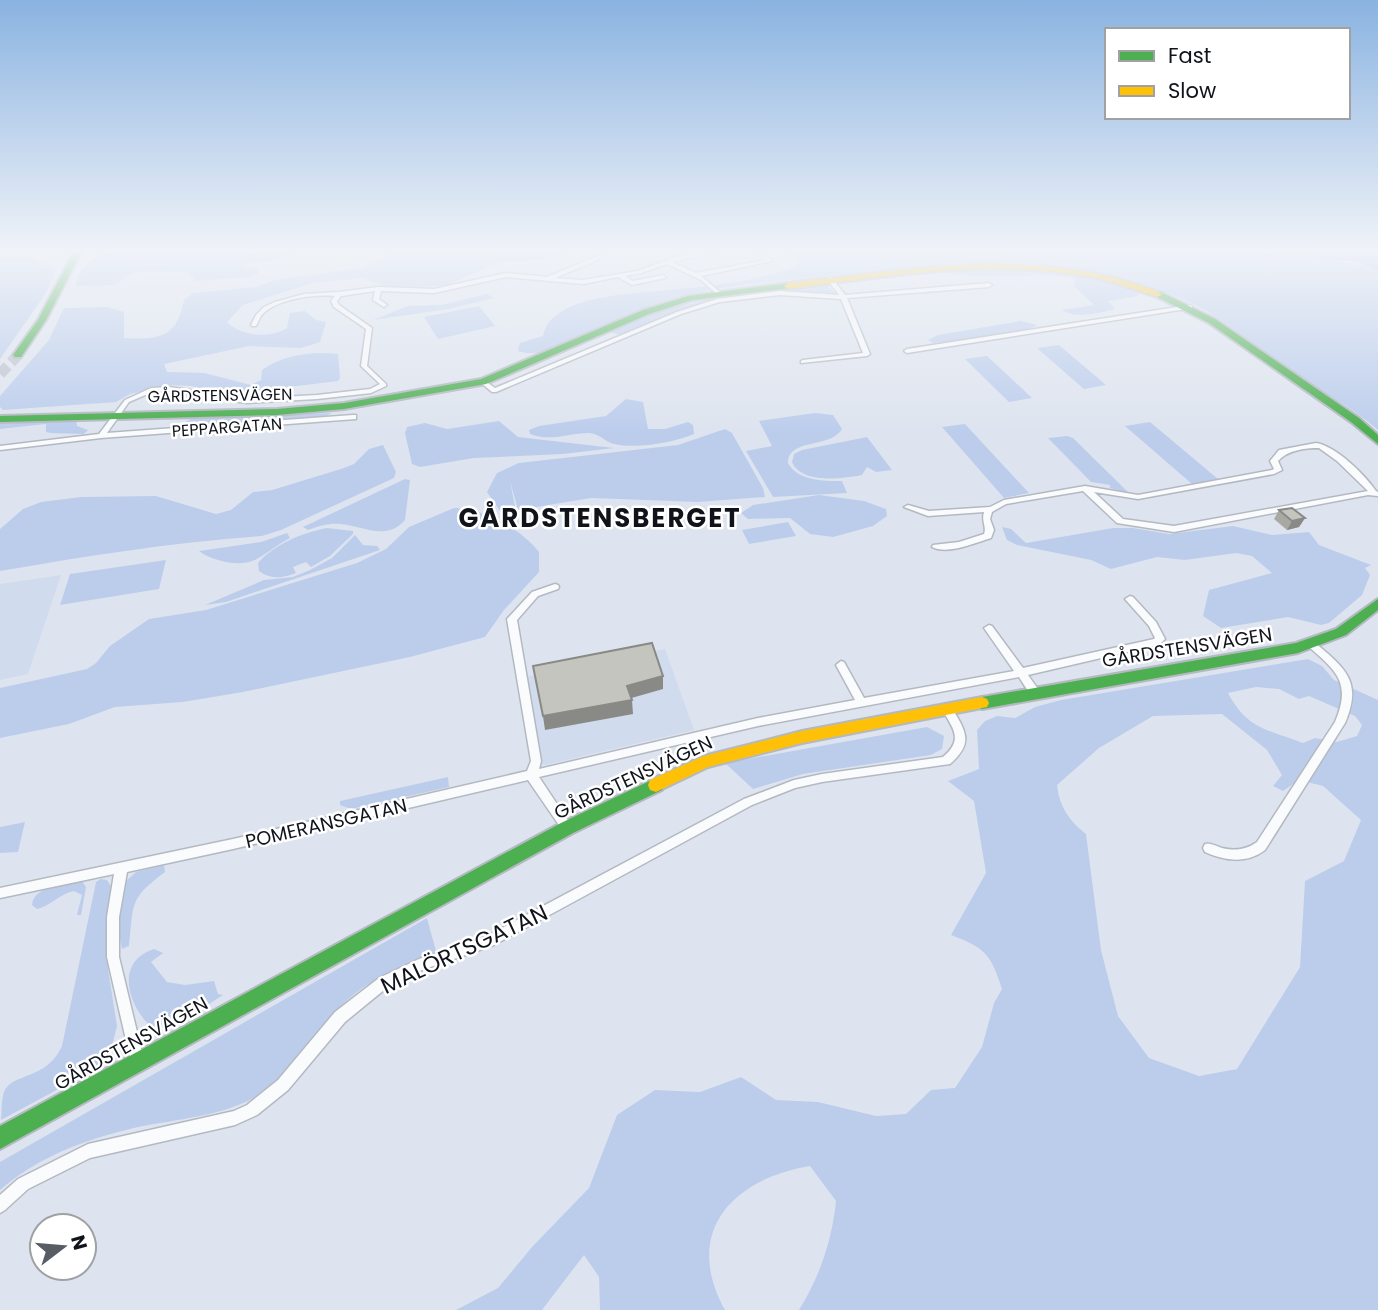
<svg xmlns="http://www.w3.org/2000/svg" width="1378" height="1310" font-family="Poppins,sans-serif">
<rect width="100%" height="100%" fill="#dee4ef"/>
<path fill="#d0dbee" d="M61,575L28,674L0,680V584Z
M665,649L694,730L545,765L538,763L520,678Z"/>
<path fill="#bccdec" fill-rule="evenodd" d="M124,249H293C281,264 259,260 242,265L241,267L259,269L258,274L250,277L196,281L187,272L142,271L131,274L114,285L76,286C78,261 102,255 124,249Z
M392,249H576L544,260L507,261L491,266L445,286L388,287L362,278L313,283L243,305L227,322C240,336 271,339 287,328L290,313L305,311L316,320L326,322L320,342L301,348L249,346L164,364L167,372L204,373L251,385L261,380L262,370C283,355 312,351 338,354L340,378L338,381L280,388L250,397L218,394L192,386L169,385L130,394L116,402L3,410L0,407V396L49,340L64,308L107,307L124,312V338C159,340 177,338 184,300L193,293L257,287L275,280L361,268L387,258Z
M781,249H1315V255C1320,260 1363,263 1378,270V430C1350,405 1316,389 1286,368C1257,348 1231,324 1199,307C1080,247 956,262 838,275C779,282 716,284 660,302C625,313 550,364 518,351L520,343L543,336C545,327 549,320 558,314C582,297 618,295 647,292C696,287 751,284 797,266L799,260Z
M27,257L56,269L46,293L0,359V258Z
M982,267C1036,267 1085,273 1137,290L1139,296L1108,301L1115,309C1099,313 1076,319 1062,310L1094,305L1074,286L1075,280L1072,278C1043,271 963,283 945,270Z
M826,283L835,294L784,290L711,300L620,335L610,332C686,297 745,293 826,283Z
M487,294L494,298L448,309L373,320L408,306L441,305Z
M479,306L495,326L438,339L424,317Z
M1021,321L1037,325C1017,339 958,341 933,343L928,340L938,335Z
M1059,345L1106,385L1084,389L1037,348Z
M987,356L1032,398L1009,402L965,359Z
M626,399L643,402L648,429H665L688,422L693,425L694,434C672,443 637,449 614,444C605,442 599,433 589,433C569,433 550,442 530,434L529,430L539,426L606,416Z
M332,413L324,417L190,428L180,425L191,419Z
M815,413L833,415L842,429C830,449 788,438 788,463C798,481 823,481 842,481L847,493L773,497L746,451L772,446L759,421Z
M76,419L77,426L88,430L84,434L51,433L46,432V424L0,429V424Z
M499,421L518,437L614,448L563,454L474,458L420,467L412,464L405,433L407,427L425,423L447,429Z
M1150,422L1218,479L1192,484L1125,426Z
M965,424L1029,493L1004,498L942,427Z
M725,429L732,433L763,488L765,497L698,502L591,498L518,510L510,481L516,512L507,515L500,511L487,492L497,473L519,463L678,445Z
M1067,436L1073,438L1130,494L1110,488V485L1091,482L1048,438Z
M867,437L892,470L876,472L867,467L862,475C842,479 801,484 792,462L794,454L802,450Z
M383,445L396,472L394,478L281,530L262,536C174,542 87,556 0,571V529L23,509L41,502L81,497L156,496L216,514L231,510L253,492L272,490L341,469L354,464L369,449Z
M405,479L410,480L405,520C386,541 366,527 341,524C329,523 319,526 308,530L303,527Z
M819,495L864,501L886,509L887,516L873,526L833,537L810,534L790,518L748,519L741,513L753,505Z
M454,508C482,507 522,530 539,552V572L504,610L485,637L410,657L243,692L183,702L115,707L69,724L0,738V688L87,669L96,663L110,646L149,619L206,610L357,563L386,549L409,527Z
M788,522L796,536L749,544L742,530Z
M1233,526L1272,535L1309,532L1319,545L1371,565L1365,568L1370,575L1362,595L1329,623L1321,625L1288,617L1221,628L1203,616L1209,590L1272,573L1252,556L1236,553L1185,560L1157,557L1111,569L1091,560L1017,545L1007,540L1002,527L1011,529L1026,543L1113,528H1133L1169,534Z
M327,528L353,531V534L330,556L311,567L306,562L293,567L296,573C283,578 271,580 259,571L258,563C273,545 304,532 327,528Z
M287,533L290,538C278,544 268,553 257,559C242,568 211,561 199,551L261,542Z
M355,535L363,545L377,546L380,550L226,602L205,605L264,580L293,577L310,570L332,558Z
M166,560L159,589L60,605L70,574Z
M1308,659L1322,666L1334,680L1378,700V1310H799C820,1276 832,1240 836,1201L810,1166C732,1179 682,1232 725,1310H600L599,1277L584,1255L542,1310H456L498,1288L532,1247L589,1188L617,1115L655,1090L700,1092L741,1077L776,1100L818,1102L876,1116L906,1114L931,1090L955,1088L982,1047L994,1003L1002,989C991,955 986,948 951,935L986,873L974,801L948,781L979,769L977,730L985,721L997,716L1015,718L1035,707L1061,700ZM1256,687L1279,689L1299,699L1309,696L1355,716L1362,725L1357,736L1337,742L1315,738L1303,743C1267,729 1248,730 1228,693ZM1222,714L1267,750L1282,775L1273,786L1283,791L1299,780L1323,786L1361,820L1344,861L1305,881L1300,967L1237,1069L1199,1076L1149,1058L1118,1016L1101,950L1086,834C1069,821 1059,806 1057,785L1099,748L1153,716Z
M927,727L944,736L942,749L931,755L803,774L753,789L725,763Z
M448,777L449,787L351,809L340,805V801Z
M25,822L18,852L0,853V827Z
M164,865L165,872C129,899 134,902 129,946L122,949L118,927L123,884L136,872Z
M101,879L107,880L111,886L108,969L117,1026L111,1050L92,1071L1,1120C2,1112 1,1100 4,1092C12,1072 46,1081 62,1046L96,882Z
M82,881L86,887L81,915H77L82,895L74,891C59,894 51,906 37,909L32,905C33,886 66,885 82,881Z
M427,918L436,951C403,965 371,978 344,1003C314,1030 284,1084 248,1101C207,1120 160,1120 118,1132C76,1143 33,1161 0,1190V1162Z
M154,949L163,953L151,962L167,982L185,985L214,981L218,994L223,995L175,1026L152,1028C128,1006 114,962 154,949Z"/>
<path fill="#9db1d6" d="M1315,249H1378V270L1354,261L1317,259Z"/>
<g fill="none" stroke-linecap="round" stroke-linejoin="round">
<path stroke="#bfc5cf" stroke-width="11" stroke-dasharray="11 5" stroke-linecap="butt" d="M0,374L18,355"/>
<defs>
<path id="street" d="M714,249H725L672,262L696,273L765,260L751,249H757L772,261L701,276L720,292V294L718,295L701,280L667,264L641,273L625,276L633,281L663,275L666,277L665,278L632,285L618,277L583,284L506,277L434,293L381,291L379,299L387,305L384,307L373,300L375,291L341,296L337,301L339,305L372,328L367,366L386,384V386L371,393L317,399L246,403L170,391L152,392L129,402L107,433L353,415H356V419L101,438L0,450V446L99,434L125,400L151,388L170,387L246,399L317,395L370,389L380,384L361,366L366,329L334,307L331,301L335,296C314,294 275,299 261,316C259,319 258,323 256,326H252L251,325L256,315L264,307L275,302L304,294L339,292L378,287L434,289L506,273L547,277L598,256H602V258L555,278L583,280L638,271L678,256Z
M830,277L832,278L845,295L989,283L992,285L989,287L847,298L870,354L867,356L801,363V361L803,360L863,353L841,299L780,295L720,302L681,314L496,392H492L480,382L485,381L495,388L677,312L717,299L780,291L839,295L827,279Z
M1190,305L1192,306V308L907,353L904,351L907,349Z
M1316,443C1336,446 1365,475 1376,491L1378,492V496L1368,495L1174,532L1117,523L1083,491L1006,504L992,512L990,519L994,530L991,538C975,543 947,555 932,547L933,545L959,542L984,534C987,526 981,522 984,512L928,516L904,507L908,505L929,511L990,507L1004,500L1085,486L1138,495L1272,470L1274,469L1270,461L1279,450ZM1319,448L1337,461L1368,491L1174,526L1123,519L1094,492L1138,499L1274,474L1282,470L1278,461C1288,450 1304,448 1319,448Z
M555,584L558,585L559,587L558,589L538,596L517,620L541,761L539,769L758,718L855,700L836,665L841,661L844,662L864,698L1014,671L984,628L989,625L992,626L1023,668L1154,639L1155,638L1149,626L1125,599L1130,596L1133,597L1156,622L1165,639L1160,644L1157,645L1028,675L1040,692L1039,695C1029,697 1024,684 1019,677L758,726L539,777L573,828L571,831L567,833L563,831L528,780L233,849L127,872L119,917V957L144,1061L142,1066L137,1068L132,1066L107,957V917L114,874L0,898V888L233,839L527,771L531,761L507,619L532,592Z
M1311,641L1314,642C1345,668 1363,681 1345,723L1265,850C1246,864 1226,861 1205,852L1203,848L1205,844C1212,843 1215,846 1222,848C1235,851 1246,850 1257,842L1335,722C1352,682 1336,671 1308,646L1306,644L1308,642Z
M947,705L951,706C965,731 975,742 950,764L822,782L795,788L752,805L494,945L422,970L389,986L345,1022L288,1090L257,1115L235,1125L90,1158L28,1189L5,1210L0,1213V1195L18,1179L88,1144L234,1111L247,1105L278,1080L335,1012L379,978L419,959L487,936L744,799L794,780L822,774L943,757C964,739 953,729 942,709L943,706Z"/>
<path id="fast" d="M75,249H83L46,320L21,357H15L13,355L38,320Z
M788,283L792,286L791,288L692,300L649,314L486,384L344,409L277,415L0,422V416L277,409L344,403L481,379L643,310L688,296Z
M1155,292H1161L1215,319L1359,418L1378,435V444L1351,422L1209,323L1155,296Z
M1378,599V610L1346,635L1298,653L982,709L977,707L975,703L977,699L982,697L1296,643L1336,629Z
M656,778L662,780L664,785L662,790L573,833L0,1149V1126L561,823Z"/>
<path id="slow" d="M974,264C1028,264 1080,266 1132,283C1142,286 1154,289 1162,294L1158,297C1134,290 1111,280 1086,276C987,259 887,276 788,289L784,286L788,283L900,270Z
M982,697L987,699L989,703L987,707L802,743L708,767L656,792L650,790L648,785L650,780L704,756L802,731Z"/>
</defs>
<use href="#street" stroke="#b4b9c1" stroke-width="3"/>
<use href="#fast" stroke="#b4b9c1" stroke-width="4"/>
<use href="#slow" stroke="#b4b9c1" stroke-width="4"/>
<use href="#street" fill="#fafbfd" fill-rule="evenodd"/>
<use href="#fast" fill="#4caf50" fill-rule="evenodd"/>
<use href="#slow" fill="#ffc107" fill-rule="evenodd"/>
</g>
<path fill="#a9a9a4" d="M1279,510L1305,518L1299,527L1287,530L1274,519Z"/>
<path fill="#898a86" d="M1305,518L1299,527L1287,530L1292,521Z
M663,676V689L628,699L627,686Z
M632,700L633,714L545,730L543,716Z"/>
<path fill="#c4c5bf" stroke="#898a86" stroke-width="2" d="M1292,508L1305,518L1292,521L1279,510Z
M652,643L663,676L627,686L632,700L543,716L533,666Z"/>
<linearGradient id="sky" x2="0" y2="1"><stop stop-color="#8ab3e1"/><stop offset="0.58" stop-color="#f0f3f8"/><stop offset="1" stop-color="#f0f3f8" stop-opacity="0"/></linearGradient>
<rect width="1378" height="432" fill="url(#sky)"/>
<g text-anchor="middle" stroke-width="5" stroke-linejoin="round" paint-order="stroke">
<g font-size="16" fill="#10131a" stroke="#fff">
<text transform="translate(220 395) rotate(-1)" y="6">GÅRDSTENSVÄGEN</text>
<text transform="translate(227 427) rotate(-4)" y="6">PEPPARGATAN</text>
</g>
<g font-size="19" fill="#10131a" stroke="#fff">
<text transform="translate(1187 647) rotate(-9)" y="7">GÅRDSTENSVÄGEN</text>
<text transform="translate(633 777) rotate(-25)" y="7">GÅRDSTENSVÄGEN</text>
<text transform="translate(326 823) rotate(-13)" y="7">POMERANSGATAN</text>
<text transform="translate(131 1043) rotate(-29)" y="7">GÅRDSTENSVÄGEN</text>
</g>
<g font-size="23" fill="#10131a" stroke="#fff">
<text transform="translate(464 949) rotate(-25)" y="8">MALÖRTSGATAN</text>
</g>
<g font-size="26" font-weight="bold" letter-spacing="2" fill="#10131a" stroke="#fff">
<text x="600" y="527">GÅRDSTENSBERGET</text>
</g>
</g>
<rect x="1105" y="28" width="245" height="91" fill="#ffffff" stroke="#9fa1a3" stroke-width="2"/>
<rect x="1119" y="51" width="35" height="10" fill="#4caf50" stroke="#9fa1a3" stroke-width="2"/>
<text x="1168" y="63" font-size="21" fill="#10131a">Fast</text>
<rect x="1119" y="86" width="35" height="10" fill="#ffc107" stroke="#9fa1a3" stroke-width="2"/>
<text x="1168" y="98" font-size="21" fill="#10131a">Slow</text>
<g transform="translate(63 1247) rotate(74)"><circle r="33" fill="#ffffff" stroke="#9fa1a3" stroke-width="2"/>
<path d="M0-5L12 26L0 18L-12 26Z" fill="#585c65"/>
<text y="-10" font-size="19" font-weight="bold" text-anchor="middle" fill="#10131a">N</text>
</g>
</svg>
